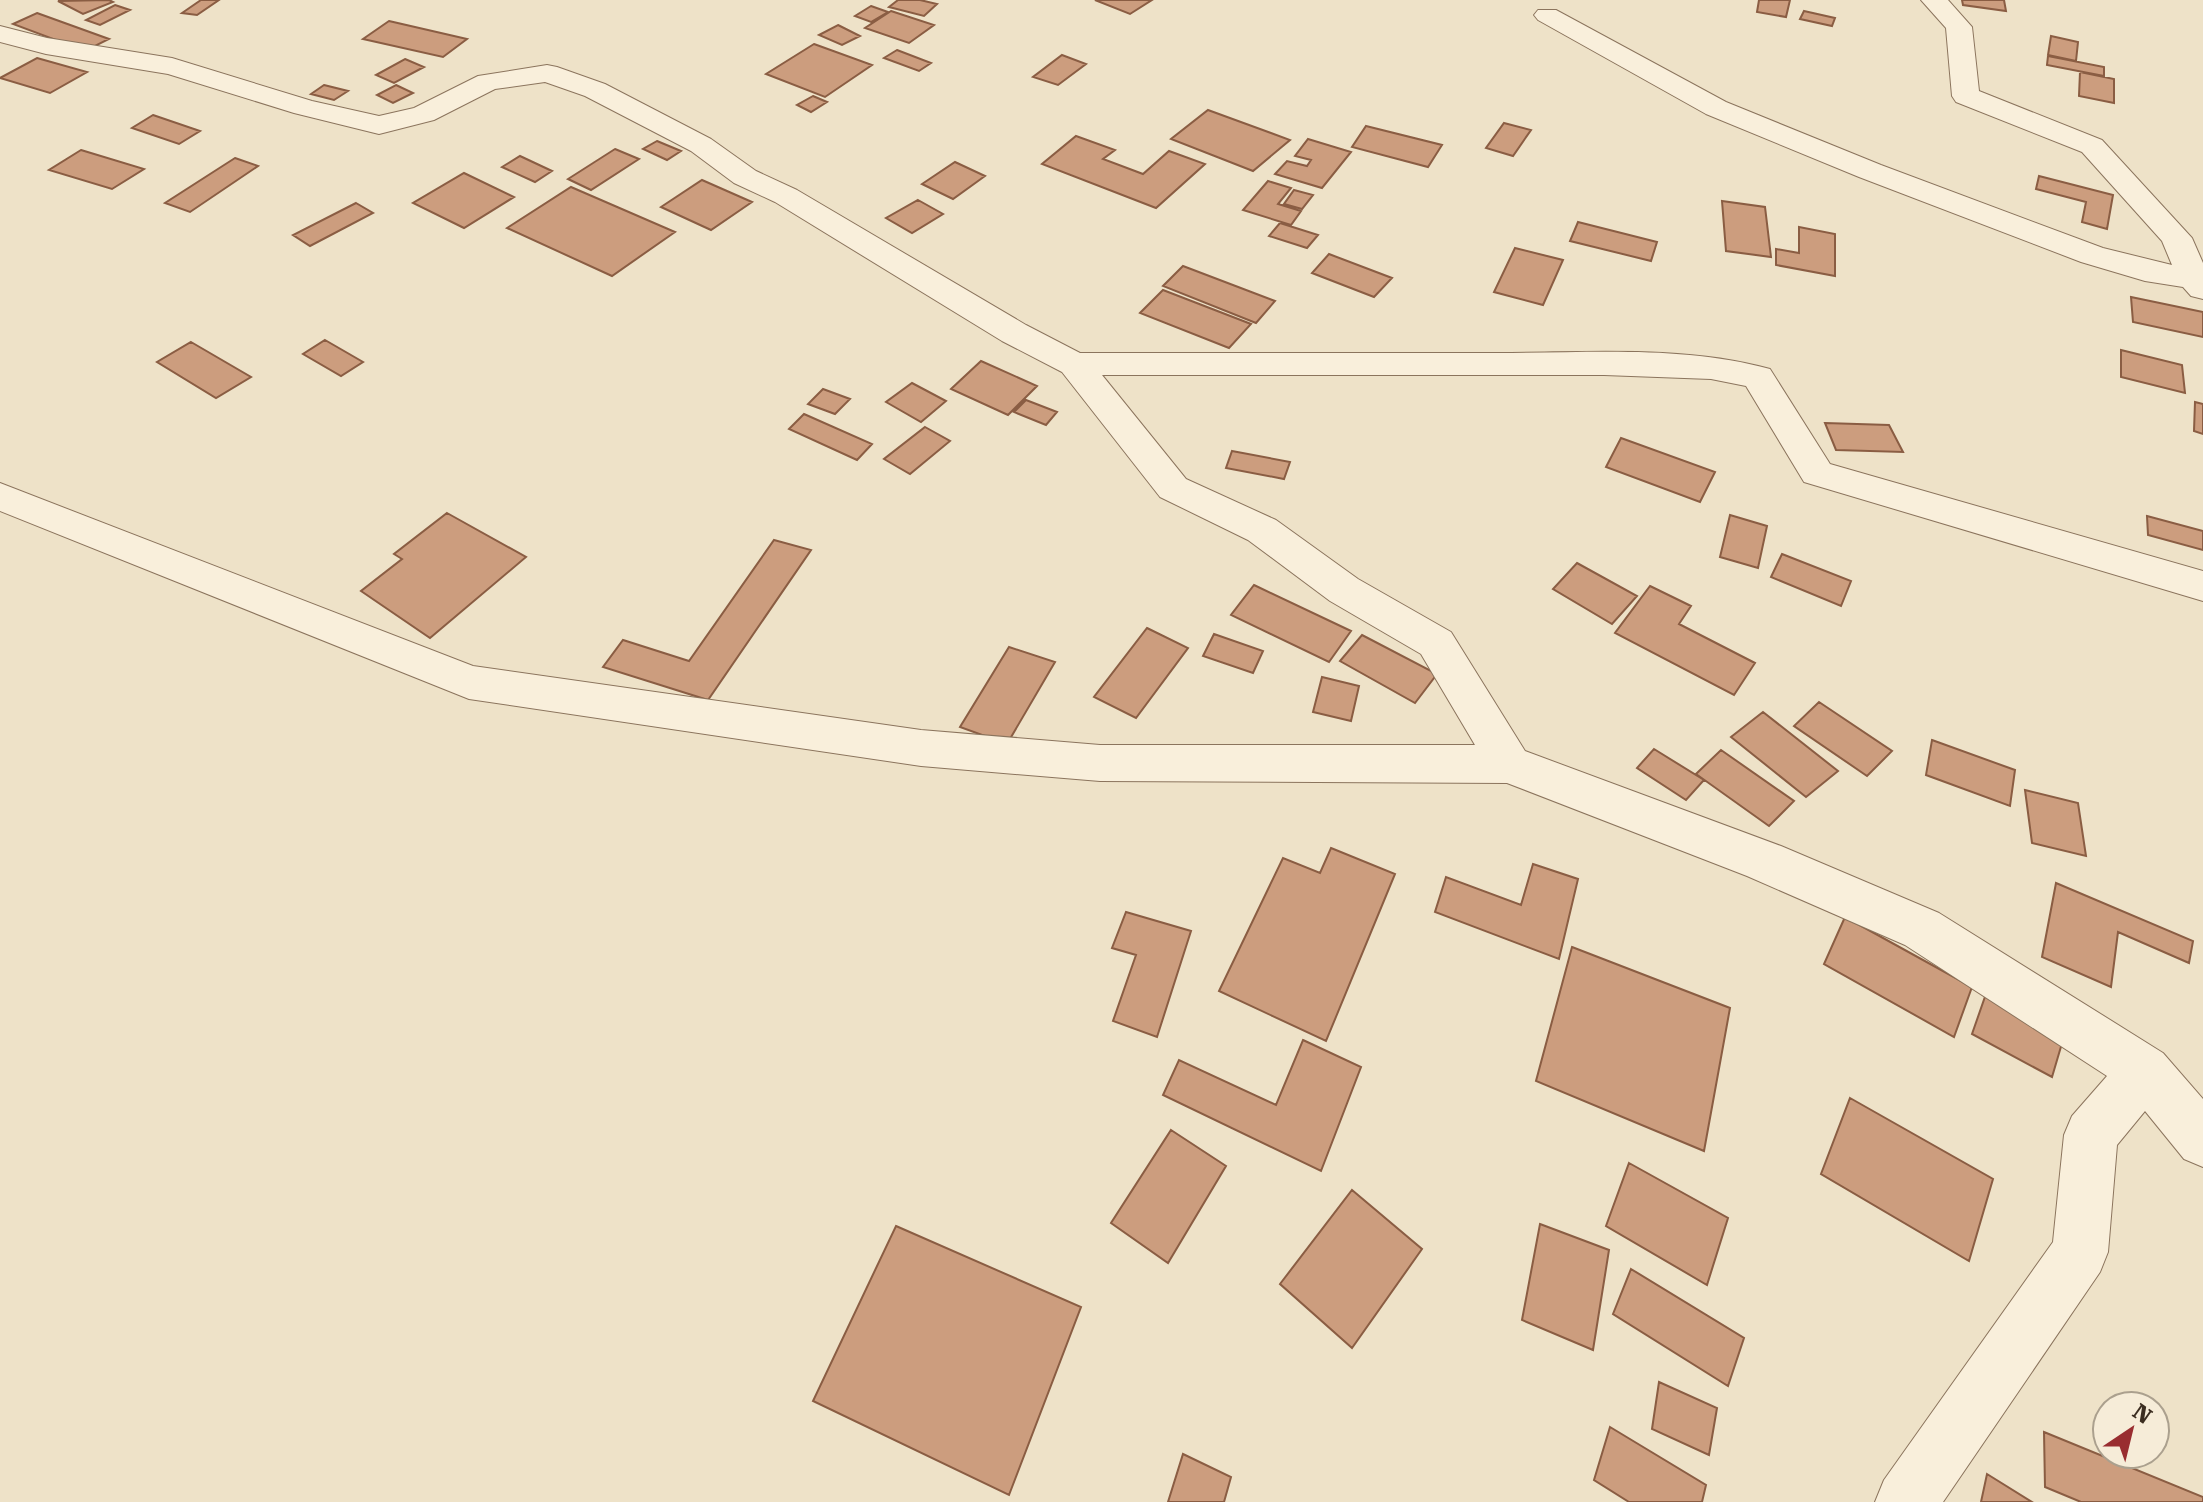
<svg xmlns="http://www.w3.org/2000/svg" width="2203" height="1502" font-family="'Roboto Serif',serif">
<rect width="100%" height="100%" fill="#eee2c8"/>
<path fill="#cc9d7e" stroke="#8a5d43" stroke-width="2" d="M109,0L113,2L83,14L58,1Z
M201,0H219L197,15L182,13Z
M898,0H920L937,4L924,16L889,7Z
M1095,0H1152L1130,14Z
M1759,0H1790L1786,17L1757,12Z
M1962,0H2004L2006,11L1963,5Z
M115,5L130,10L100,25L86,20Z
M871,6L888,12L871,22L855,16Z
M891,11L934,25L909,43L865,28Z
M1804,11L1835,18L1832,26L1800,19Z
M37,13L109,39L85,51L13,24Z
M389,21L467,39L443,57L363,39Z
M838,25L860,36L842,45L819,35Z
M2051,36L2078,42L2076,61L2048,55Z
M814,44L872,65L825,97L766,74Z
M897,50L931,63L919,71L884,58Z
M1062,55L1086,64L1058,85L1033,77Z
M2048,56L2104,67V76L2047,65Z
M37,58L87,72L50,93L0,78Z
M405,59L424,67L394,83L376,75Z
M2080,72L2114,79V103L2079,96Z
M324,85L348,91L334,100L311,94Z
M396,85L413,93L393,103L377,95Z
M813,96L827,102L811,112L797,105Z
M1208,110L1290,140L1253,171L1171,139Z
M153,115L200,131L179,144L132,128Z
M1504,123L1531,130L1513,156L1486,148Z
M1366,126L1442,145L1428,167L1352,147Z
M1076,136L1115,150L1103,159L1143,174L1169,151L1205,164L1156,208L1042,164Z
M1308,139L1351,152L1322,188L1275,174L1287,161L1307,166L1311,160L1295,156Z
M657,141L681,151L667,160L643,149Z
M615,149L639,159L591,190L568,179Z
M81,150L144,169L112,189L49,170Z
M520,156L552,171L535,182L502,167Z
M235,158L258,166L190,212L165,203Z
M955,162L985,176L953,199L922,184Z
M464,173L514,197L464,228L413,203Z
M2039,176L2113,195L2107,229L2082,222L2086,202L2036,189Z
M702,180L752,202L711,230L661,207Z
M1268,181L1291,188L1278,204L1301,211L1291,225L1243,210Z
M571,187L675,232L612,276L507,228Z
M1294,190L1313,195L1302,209L1284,204Z
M918,200L943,214L912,233L886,218Z
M1722,201L1765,207L1771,257L1726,251Z
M356,203L373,213L310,246L293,235Z
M1578,222L1657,242L1651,261L1570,241Z
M1280,223L1318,235L1307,248L1269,236Z
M1799,227L1835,234V276L1776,265V249L1799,253Z
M1515,248L1563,260L1543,305L1494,292Z
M1329,254L1392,278L1374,297L1312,273Z
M1183,266L1275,301L1256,323L1163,286Z
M1163,290L1251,324L1229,348L1140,313Z
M2131,297L2203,312V337L2133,322Z
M325,340L363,362L341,376L303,354Z
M191,342L251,377L216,398L157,362Z
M2121,350L2182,365L2185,393L2121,377Z
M981,361L1037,386L1008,415L951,389Z
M912,383L946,401L921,422L886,402Z
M823,389L850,399L835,414L808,404Z
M1026,400L1057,412L1046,425L1014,412Z
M2195,402L2203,404V434L2194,431Z
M804,414L872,444L857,460L789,429Z
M1825,423L1889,425L1903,452L1836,450Z
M925,427L950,441L910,474L884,459Z
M1621,438L1715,472L1700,502L1606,467Z
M1232,451L1290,462L1284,479L1226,468Z
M447,513L526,557L430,638L361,591L402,559L394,554Z
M1730,515L1767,526L1758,568L1720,557Z
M2147,516L2203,531V550L2148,535Z
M774,540L811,550L708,700L603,667L623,640L689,661Z
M1782,554L1851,581L1841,606L1771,577Z
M1577,563L1637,596L1612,624L1553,589Z
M1254,585L1351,631L1329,662L1231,615Z
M1650,586L1691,606L1679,624L1755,663L1734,695L1615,633Z
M1147,628L1188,648L1136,718L1094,697Z
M1214,634L1263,651L1253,673L1203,656Z
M1362,635L1437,674L1415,703L1340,661Z
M1009,647L1055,662L1007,744L960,727Z
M1322,677L1359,686L1351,721L1313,712Z
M1819,702L1892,751L1867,776L1794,726Z
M1763,712L1838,771L1806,797L1731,737Z
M1932,740L2015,770L2010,806L1926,775Z
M1654,749L1704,780L1686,800L1637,768Z
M1721,750L1794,801L1769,826L1696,774Z
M2025,790L2078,803L2086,856L2032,843Z
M1331,848L1395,874L1326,1041L1219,991L1283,858L1320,873Z
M1533,864L1578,879L1559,959L1435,912L1446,877L1521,905Z
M2056,883L2193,941L2189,963L2118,932L2111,987L2042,957Z
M1126,912L1191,931L1157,1037L1113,1021L1136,955L1112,948Z
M1845,917L1972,987L1954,1037L1824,964Z
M1572,947L1730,1008L1704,1151L1536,1081Z
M1987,991L2065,1033L2052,1077L1972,1034Z
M1303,1040L1361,1067L1321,1171L1163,1095L1179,1060L1276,1105Z
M1850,1098L1993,1179L1969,1261L1821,1174Z
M1171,1130L1226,1166L1168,1263L1111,1223Z
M1629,1163L1728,1218L1707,1285L1606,1226Z
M1352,1190L1422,1249L1352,1348L1280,1284Z
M1540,1224L1609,1250L1593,1350L1522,1320Z
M896,1226L1081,1307L1009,1495L813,1401Z
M1631,1269L1744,1338L1728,1386L1613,1314Z
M1659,1382L1717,1408L1709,1455L1652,1429Z
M1610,1427L1706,1485L1702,1502H1629L1594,1480Z
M2044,1432L2203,1497V1502H2081L2045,1487Z
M1183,1454L1231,1477L1224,1502H1168Z
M1987,1474L2032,1502H1981Z"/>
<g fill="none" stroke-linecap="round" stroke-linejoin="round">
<defs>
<path id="street" d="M1921,0H1948L1972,27L1979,91L2102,140L2192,238L2203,263V299L2191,296L2183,287L2145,281L2081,262L1859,177L1706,114L1538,20L1534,15L1538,10H1556L1726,102L1881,165L2103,248L2172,265L2162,241L2082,152L1956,102L1952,96L1946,28Z
M0,26L47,38L172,58L312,101L379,116L414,108L478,76L547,65L557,67L605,84L711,139L756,171L797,190L1026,325L1080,353C1219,353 1359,353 1499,353C1588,353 1683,345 1770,369L1830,464L2203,571V601L1804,482L1746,386L1711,379L1604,375H1102L1186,479L1276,520L1358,579L1451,632L1525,751L1781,846L1939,913L2163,1053L2203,1099V1167L2184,1159L2145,1111L2117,1145L2108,1252L2100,1272L1943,1502H1875L1884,1480L2053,1242L2064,1135L2072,1116L2107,1076L1905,945L1747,876L1507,783L1100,781L921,766L469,699L0,511V483L473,666L921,730L1100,745H1475L1421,654L1330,601L1248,540L1160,497L1062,372L1002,341L775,202L734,183L691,151L585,96L545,82L495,89L434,120L379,134L294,113L168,74L46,54L0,42Z"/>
</defs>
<use href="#street" stroke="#8b745d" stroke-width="2"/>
<use href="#street" fill="#f9efdb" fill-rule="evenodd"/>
</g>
<g transform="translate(2131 1430) rotate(35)"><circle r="38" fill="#f6ecd8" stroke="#aba08e" stroke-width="2"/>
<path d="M0-6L14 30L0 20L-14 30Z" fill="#992d30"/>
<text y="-12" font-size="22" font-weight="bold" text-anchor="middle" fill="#3b2d20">N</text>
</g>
</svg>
